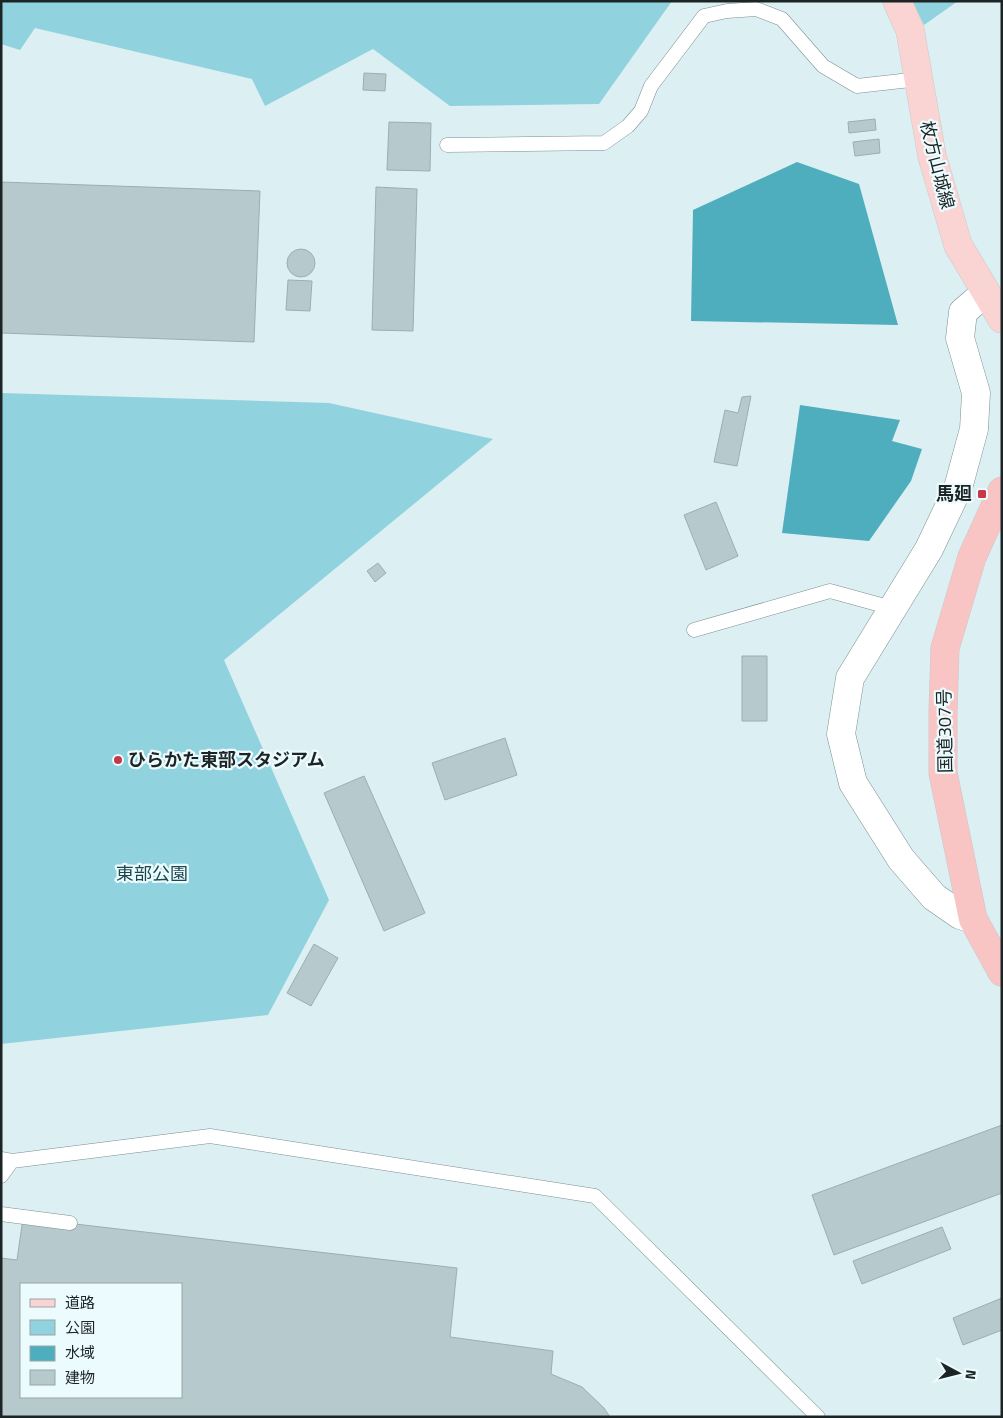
<svg xmlns="http://www.w3.org/2000/svg" width="1003" height="1418" font-family="'Titillium Web','Noto Sans JP',sans-serif">
<rect width="100%" height="100%" fill="#dceff3"/>
<path fill="#90d2de" d="M1,1H672L599,104L450,106L373,49L265,106L252,79L35,28L20,50L1,44Z
M912,1H958L924,25Z
M1,393L329,403L493,439L224,660L329,900L268,1015L1,1044Z"/>
<path fill="#4faebd" d="M797,162L859,184L898,325L691,321L693,210Z
M800,405L900,420L892,441L922,449L911,481L869,541L782,533Z"/>
<path fill="#b6c9cd" stroke="#9caeb1" fill-rule="evenodd" d="M364,73L386,74L385,91L363,90Z
M875,119L876,130L849,133L848,122Z
M389,122L431,123L430,171L387,170Z
M879,139L880,153L855,156L853,142Z
M1,182L260,191L254,342L1,333Z
M376,187L417,189L413,331L372,330Z
M287 263a14 14 0 1 1 28 0a14 14 0 1 1-28 0Z
M288,280L312,281L310,311L286,310Z
M751,396L737,466L714,462L725,410L738,413L742,397Z
M716,502L738,556L706,570L684,515Z
M378,563L386,573L375,582L367,571Z
M742,656H767V721H742Z
M505,738L517,775L445,800L432,763Z
M364,776L425,913L384,931L324,793Z
M314,944L338,958L311,1006L287,993Z
M1002,1125V1193L834,1255L812,1195Z
M23,1218L457,1268L450,1337L553,1351L551,1374L582,1387L604,1408L610,1417H1V1258L17,1260ZM21,1284H181V1397H21Z
M942,1227L951,1249L862,1284L853,1261Z
M1002,1298V1330L963,1345L953,1318Z"/>
<g fill="none" stroke-linecap="round" stroke-linejoin="round">
<defs>
<path id="service" d="M447,145L604,143L628,126L641,111L651,86L704,16L727,11L756,9L782,19L823,66L857,86L919,79
M694,630L830,591L892,608
M1,1159L12,1161L210,1136L595,1196L818,1417
M1,1176L12,1161
M1,1214L70,1223"/>
<path id="minor" d="M973,919L960,915L934,897L901,859L853,783L841,734L850,678L929,549L958,488L974,429L976,393L960,338L963,312L985,293"/>
<path id="primary" d="M897,1L910,30L932,156L958,245L1002,319"/>
<path id="trunk" d="M1002,491L972,557L945,648L943,712V773L973,919L1002,972"/>
</defs>
<use href="#service" stroke="#7d8f92" stroke-width="15"/>
<use href="#minor" stroke="#7d8f92" stroke-width="29"/>
<use href="#primary" stroke="#c9cacb" stroke-width="29"/>
<use href="#trunk" stroke="#c9cacb" stroke-width="29"/>
<use href="#service" stroke="#fff" stroke-width="14"/>
<use href="#minor" stroke="#fff" stroke-width="28"/>
<use href="#primary" stroke="#fad3d3" stroke-width="28"/>
<use href="#trunk" stroke="#f8c4c4" stroke-width="28"/>
</g>
<g fill="#c73747" stroke="#ecfcfe" stroke-width="2">
<rect x="977" y="489" width="10" height="10" rx="2.5"/>
<circle cx="118" cy="760" r="5"/>
</g>
<g text-anchor="middle" stroke-width="4.5" stroke-linejoin="round" paint-order="stroke">
<g font-size="18" fill="#1d2425" stroke="#ecfcfe">
<text transform="translate(937 165) rotate(76)" y="6">枚方山城線</text>
<text transform="translate(945 731) rotate(-91)" y="6">国道307号</text>
</g>
<g font-size="18" font-weight="bold" fill="#1d2425" stroke="#ecfcfe" text-anchor="end">
<text x="972" y="500">馬廻</text>
<text x="128" y="766" text-anchor="start">ひらかた東部スタジアム</text>
</g>
<g font-size="18" fill="#1c474e" stroke="#ecfcfe">
<text x="152" y="880">東部公園</text>
</g>
</g>
<rect width="1003" height="1418" fill="none" stroke="#1d2425" stroke-width="5"/>
<rect x="20" y="1283" width="162" height="115" fill="#ecfcfe" stroke="#99a6a7"/>
<rect x="30" y="1299" width="25" height="8" fill="#fad3d3" stroke="#99a6a7"/>
<text x="65" y="1308" font-size="15" fill="#1d2425">道路</text>
<rect x="30" y="1320" width="25" height="15" fill="#90d2de" stroke="#99a6a7"/>
<text x="65" y="1333" font-size="15" fill="#1d2425">公園</text>
<rect x="30" y="1346" width="25" height="15" fill="#4faebd" stroke="#99a6a7"/>
<text x="65" y="1358" font-size="15" fill="#1d2425">水域</text>
<rect x="30" y="1370" width="25" height="15" fill="#b6c9cd" stroke="#99a6a7"/>
<text x="65" y="1383" font-size="15" fill="#1d2425">建物</text>
<g transform="translate(958 1373) rotate(97)" stroke="#ecfcfe" stroke-width="4" paint-order="stroke">
<path d="M0-4L9 19L0 12L-9 19Z" fill="#1d2425"/>
<text y="-8" font-size="14" font-weight="bold" text-anchor="middle" fill="#1d2425">N</text>
</g>
</svg>
